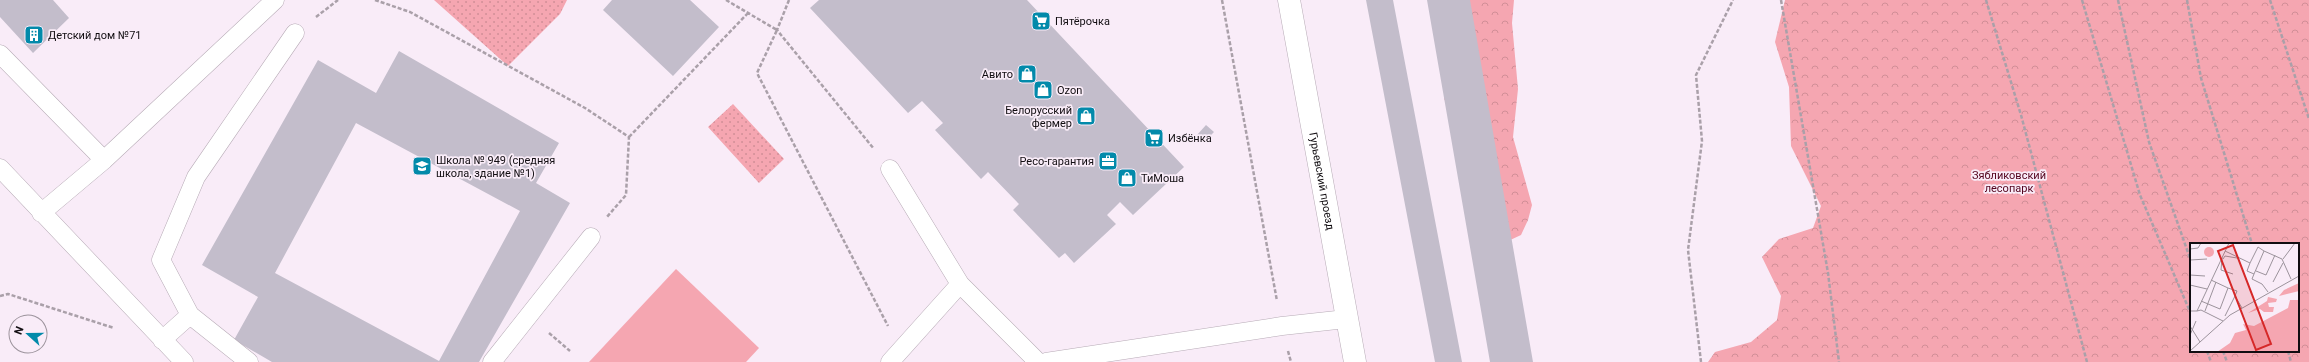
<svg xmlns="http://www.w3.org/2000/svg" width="2309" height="362" font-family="Roboto,sans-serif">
<defs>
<pattern id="forest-crowns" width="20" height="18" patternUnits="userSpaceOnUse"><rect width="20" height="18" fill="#f5a6b1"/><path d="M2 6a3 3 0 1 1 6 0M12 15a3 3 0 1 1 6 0" fill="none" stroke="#d18e97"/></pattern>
<pattern id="park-dots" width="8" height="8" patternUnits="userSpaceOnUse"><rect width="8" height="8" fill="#f5a6b1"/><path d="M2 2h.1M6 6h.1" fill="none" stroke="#d18e97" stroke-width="1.8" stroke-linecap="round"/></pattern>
</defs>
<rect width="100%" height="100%" fill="#f9ecf8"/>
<path fill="#f5a6b1" d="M676,269L759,348L746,362H589Z"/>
<path fill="url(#forest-crowns)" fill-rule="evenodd" d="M1461,0H1514L1512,23L1518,89L1513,137L1532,205L1528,220L1521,235L1506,242L1466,132L1444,99L1461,35Z
M1785,0H2309V362H1708L1715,352L1751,342L1777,320L1781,296L1762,257L1779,239L1813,228L1821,206L1791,146L1789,87L1775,42ZM2191,244H2298V351H2191Z"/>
<path fill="url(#park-dots)" d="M434,0H567L560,14L508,66Z
M733,104L784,159L759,183L708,127Z"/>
<path fill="#c3bdcb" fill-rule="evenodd" d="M0,0H53L69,18L33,53L0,17Z
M612,0H690L719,27L673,76L603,10Z
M819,0H1027L1184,167L1133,215L1120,202L1107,215L1116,224L1074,263L1065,253L1059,258L1013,210L1019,204L988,172L981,179L935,130L943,123L922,101L908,113L810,8Z
M1366,0H1393L1462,362H1435Z
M1427,0H1470L1533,362H1490Z
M399,51L559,143L536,183L570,203L479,362H272L234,340L258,297L202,265L318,60L376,93ZM356,123L520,211L439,361L275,273Z
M1206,125L1214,132L1204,142L1197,135Z"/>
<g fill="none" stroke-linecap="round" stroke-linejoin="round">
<defs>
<path id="lane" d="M0,54L104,160
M0,168L184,362
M890,169L960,284
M41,213L104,160L275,0
M190,315L161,260L196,177L295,33
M162,340L190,315L249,362
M492,362L591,237
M890,362L960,284L1038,362
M1046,362L1282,326L1346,319"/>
<g id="secondary">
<path id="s1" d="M1289,0L1355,362"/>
</g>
</defs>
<use href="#lane" stroke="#b7abb6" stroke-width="19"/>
<use href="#secondary" stroke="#b7abb6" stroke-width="23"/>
<path stroke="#aaa0a9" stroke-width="2.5" stroke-dasharray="4 2" stroke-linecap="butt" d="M375,0L410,12L585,108L629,137L626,195L606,218
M726,0L777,30L757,73L888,326
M789,0L777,30L874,149
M1222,0L1277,301
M1781,0L1828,273L1839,362
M1986,0L2021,115L2087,362
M2082,0L2140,195L2191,314
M2118,0L2149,142L2191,261
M2187,0L2201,78L2252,244
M2270,0L2309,119
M316,17L338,0
M629,137L748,13
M0,296L8,294L114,328
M549,333L570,351
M1288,351L1291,362
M2207,351L2211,362
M2223,351L2227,362
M2288,351L2291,362
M1701,362L1688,250L1702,141L1696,75L1733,0"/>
<use href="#lane" stroke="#fff" stroke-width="18"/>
<use href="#secondary" stroke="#fff" stroke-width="22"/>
</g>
<defs>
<symbol id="supermarket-square" viewBox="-11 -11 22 22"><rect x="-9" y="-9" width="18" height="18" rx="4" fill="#028aaa" stroke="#f9ecf8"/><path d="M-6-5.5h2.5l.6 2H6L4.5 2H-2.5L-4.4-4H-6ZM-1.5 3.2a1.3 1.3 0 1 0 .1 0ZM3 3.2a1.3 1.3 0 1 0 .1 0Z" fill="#fff"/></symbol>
<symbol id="building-square" viewBox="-11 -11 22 22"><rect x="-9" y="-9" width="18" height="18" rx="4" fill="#028aaa" stroke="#f9ecf8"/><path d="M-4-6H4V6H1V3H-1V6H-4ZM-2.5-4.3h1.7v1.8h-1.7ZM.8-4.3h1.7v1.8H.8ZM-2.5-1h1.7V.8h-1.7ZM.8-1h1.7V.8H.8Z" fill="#fff"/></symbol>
<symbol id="shop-square" viewBox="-11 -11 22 22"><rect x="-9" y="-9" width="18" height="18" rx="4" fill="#028aaa" stroke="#f9ecf8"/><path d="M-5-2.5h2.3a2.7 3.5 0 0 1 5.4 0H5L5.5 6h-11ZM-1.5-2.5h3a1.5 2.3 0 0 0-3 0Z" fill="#fff"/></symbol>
<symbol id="office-square" viewBox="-11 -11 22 22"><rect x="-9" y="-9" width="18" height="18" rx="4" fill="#028aaa" stroke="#f9ecf8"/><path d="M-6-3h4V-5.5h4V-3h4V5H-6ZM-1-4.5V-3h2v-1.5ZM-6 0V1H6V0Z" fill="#fff"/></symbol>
<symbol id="school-square" viewBox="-11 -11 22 22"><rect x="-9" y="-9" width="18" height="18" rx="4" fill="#028aaa" stroke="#f9ecf8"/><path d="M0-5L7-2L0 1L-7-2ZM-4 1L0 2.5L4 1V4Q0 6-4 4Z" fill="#fff"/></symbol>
</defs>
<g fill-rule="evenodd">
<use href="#supermarket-square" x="1030" y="10" width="22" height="22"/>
<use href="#building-square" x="23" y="24" width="22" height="22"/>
<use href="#shop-square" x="1016" y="63" width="22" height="22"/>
<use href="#shop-square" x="1032" y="79" width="22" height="22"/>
<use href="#shop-square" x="1075" y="105" width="22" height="22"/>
<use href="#supermarket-square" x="1143" y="127" width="22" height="22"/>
<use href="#office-square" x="1097" y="150" width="22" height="22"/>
<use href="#school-square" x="411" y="155" width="22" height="22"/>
<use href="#shop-square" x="1116" y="167" width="22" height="22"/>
</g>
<g text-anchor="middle" stroke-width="3.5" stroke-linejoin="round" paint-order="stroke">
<g font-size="11" fill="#110d11" stroke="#f9ecf8" text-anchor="start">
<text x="1055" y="25">Пятёрочка</text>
<text x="48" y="39">Детский дом №71</text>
<text x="1013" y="78" text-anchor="end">Авито</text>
<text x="1057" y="94">Ozon</text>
<text x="1072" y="114" text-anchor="end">Белорусский<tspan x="1072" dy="13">фермер</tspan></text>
<text x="1168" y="142">Избёнка</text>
<text x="436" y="164">Школа № 949 (средняя<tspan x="436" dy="13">школа, здание №1)</tspan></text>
<text x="1094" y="165" text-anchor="end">Ресо-гарантия</text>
<text x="1141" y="182">ТиМоша</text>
</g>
<g font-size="11" fill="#54041e" stroke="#f9ecf8">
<text x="2009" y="179">Зябликовский<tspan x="2009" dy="13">лесопарк</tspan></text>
</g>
<g font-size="11" fill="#110d11" stroke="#f9ecf8">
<text dy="4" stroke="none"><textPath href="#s1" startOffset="184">Гурьевский проезд</textPath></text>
</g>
</g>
<g transform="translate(2190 243)">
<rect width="109" height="109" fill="#f9ecf8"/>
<path d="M14 9a5 5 0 1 1 10 0a5 5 0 1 1-10 0Z" fill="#f5a6b1"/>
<path d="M109,40V48L89,53L94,47ZM78,54L87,56L86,59L78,60L79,64H84L83,69H74L70,66L58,70L77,58ZM100,57H109L108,109H27L40,100L45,90L56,87L53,81L64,83L98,65Z" fill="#f5a6b1"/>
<path fill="none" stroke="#9c939c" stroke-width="1" d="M0,5V19M0,6L8,5L11,0M35,8L60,20L57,28L64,31L62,36L72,41L78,49M32,15L31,27L43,31M33,16L35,13L47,15M93,16L105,0M0,17L17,16M60,20L68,4L74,8M66,28L76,32L85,12M64,31L74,8L92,16L101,36M0,32L15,33M83,39L93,20M0,42L17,46M38,45L47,48L45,53L52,65M11,58L30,66L38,45L21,37M0,68H7L39,0M7,68L11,67L33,78M15,68L26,39M35,73L45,53M0,83L10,99M0,92L6,78M0,108L40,72L109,33"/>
<path fill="#d62828" fill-opacity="0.15" stroke="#d62828" stroke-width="2" d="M43,2L81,101L66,107L28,8Z"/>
<rect width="109" height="109" fill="none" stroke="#110d11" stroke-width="2"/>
</g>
<g transform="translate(28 334) rotate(291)"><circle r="19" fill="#f9ecf8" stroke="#9c939c"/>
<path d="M0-3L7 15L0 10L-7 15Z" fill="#028aaa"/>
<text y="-6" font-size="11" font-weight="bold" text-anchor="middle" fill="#110d11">N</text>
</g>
</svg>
